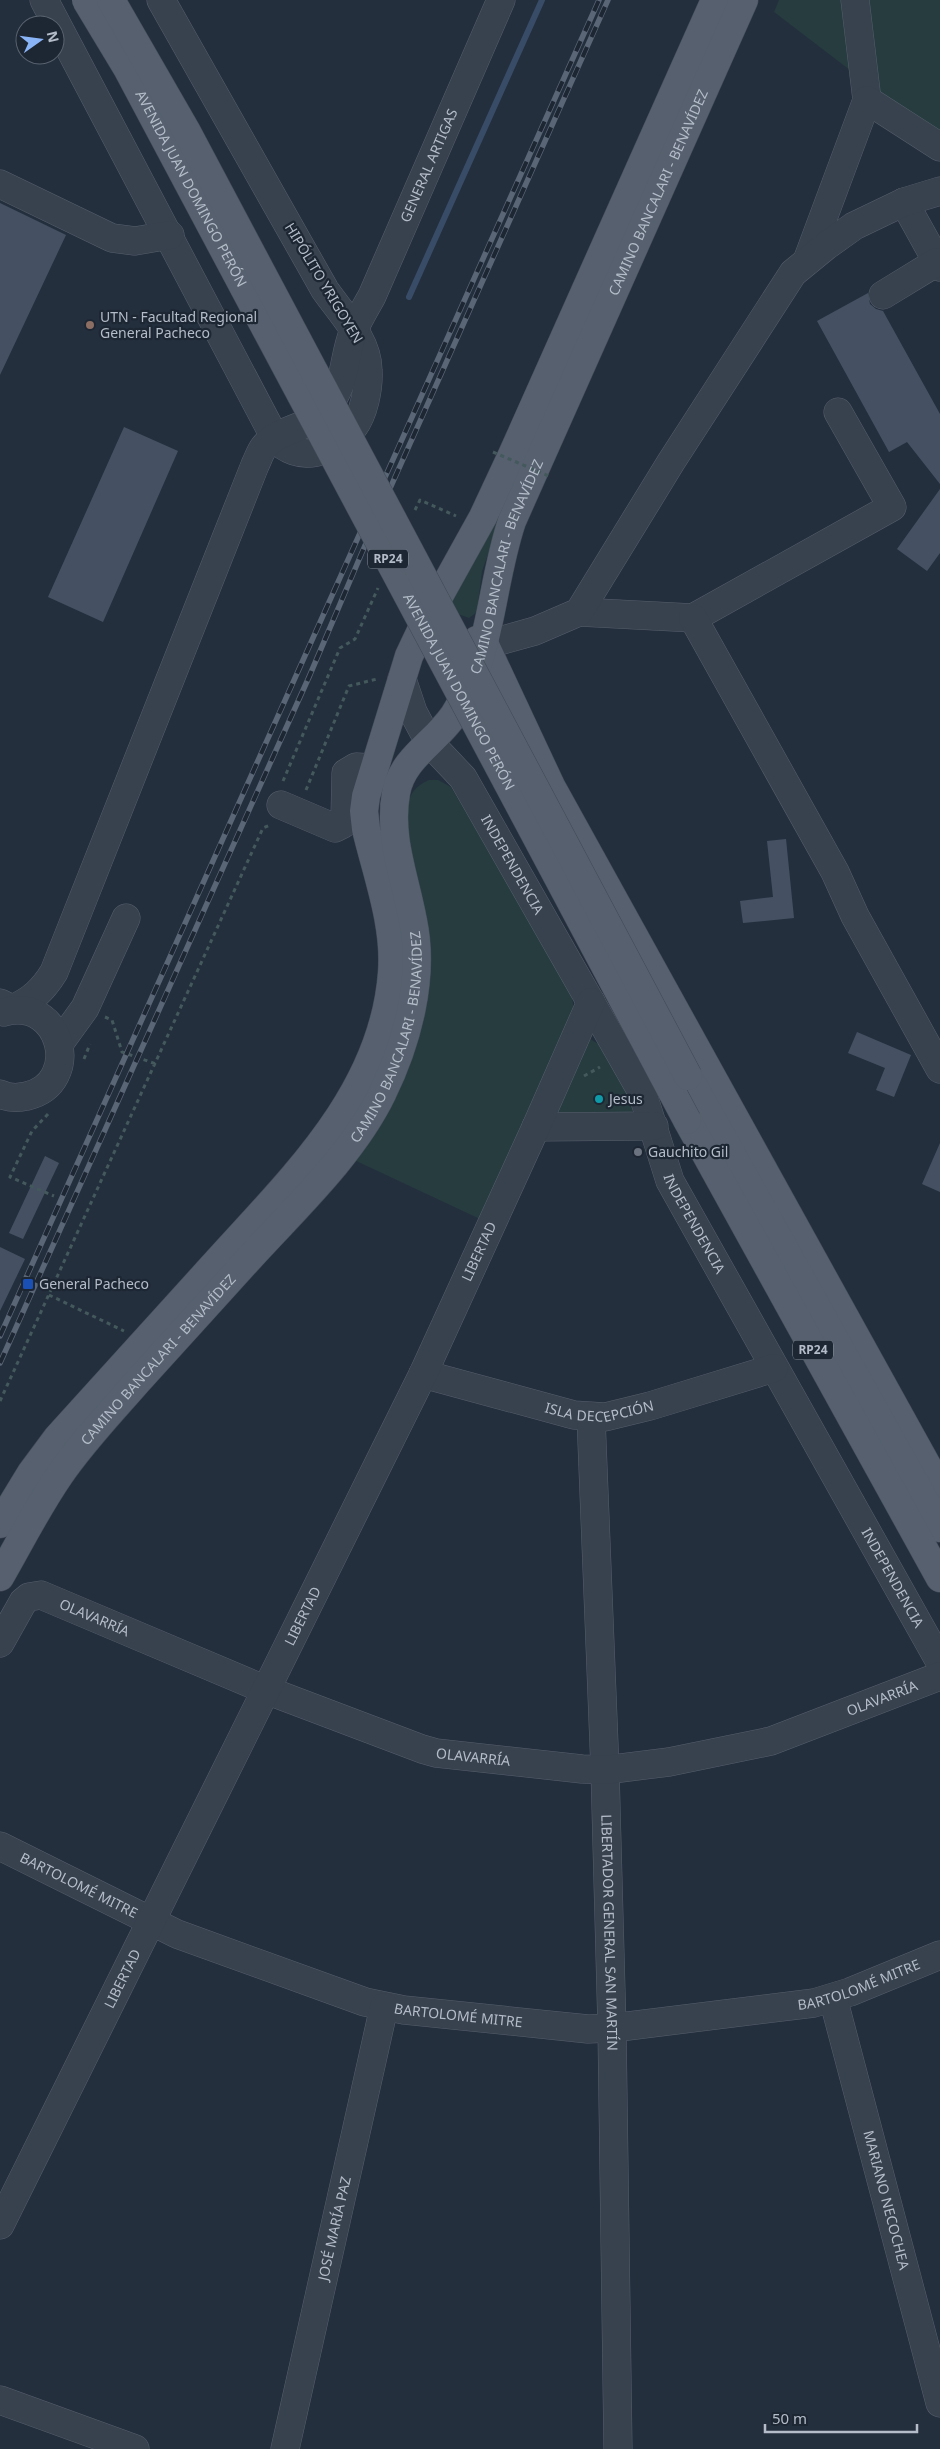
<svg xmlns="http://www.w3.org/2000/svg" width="940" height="2449" font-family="'Noto Sans',sans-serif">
<rect width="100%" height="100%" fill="#242f3e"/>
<path fill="#263c3f" d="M725,0H731L512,489L482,571L477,612L469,618L447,610Z
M779,0H940V139L774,12Z
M429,780H438L451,787L571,992L575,1015L482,1220L352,1159L411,849C408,822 398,793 429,780Z
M590,1039L600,1045L632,1103V1111L629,1115L561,1114L556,1108L584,1041Z"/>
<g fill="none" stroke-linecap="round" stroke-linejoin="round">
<path stroke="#394c67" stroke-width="6" d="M409,297L542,0"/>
</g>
<path fill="#455162" d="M0,203L66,235L0,375Z
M868,293L870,304L876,309L883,311L940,414V484L907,442L889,452L817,321Z
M124,427L178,451L103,622L48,597Z
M940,489V553L927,571L897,549Z
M786,839L794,918L743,923L740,901L773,897L767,841Z
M857,1032L911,1055L894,1097L876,1090L885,1068L848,1053Z
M940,1143V1192L922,1184Z
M45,1156L59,1163L23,1239L9,1233Z
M0,1247L25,1259L0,1311Z"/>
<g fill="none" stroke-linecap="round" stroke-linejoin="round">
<defs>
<g id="minor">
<path d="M44,0L275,438C298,464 333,454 353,428C364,414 369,388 368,370C368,340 341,313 325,290L161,0"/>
<path d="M855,0L867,100"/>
<path d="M0,184L112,238L135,241L170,235"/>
<path d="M904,202L940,267"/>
<path d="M807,261L867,100L940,147"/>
<path d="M883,295L937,262"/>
<path d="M579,612L693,618L892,507L838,412"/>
<path d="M693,618L835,872L855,916L940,1069"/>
<path d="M485,645L535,631L579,612L671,462L793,273L826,246L854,226L904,202L940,191"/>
<path id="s1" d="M402,679L413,712L429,742L463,778L642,1092L670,1181L940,1662"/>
<path d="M281,805L335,828L343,824L345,818L346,773L356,767L374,768"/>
<path id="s2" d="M0,1003L12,1009C31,1001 43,990 54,972L255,465C258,459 260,452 264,447C279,428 310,429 326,409C348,381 342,359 354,330C359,318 366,307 372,296L501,0"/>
<path d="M59,1044L85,1008L126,918"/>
<path d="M0,1094C8,1098 18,1098 27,1096C83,1083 62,996 4,1012"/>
<path d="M536,1127L654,1126"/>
<path id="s3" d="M423,1374L574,1415L605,1417L650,1406L774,1368"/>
<path id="s4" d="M591,1417L605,1770L612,2028L618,2449"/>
<path id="s5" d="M0,1643L23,1602L29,1597L41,1595L266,1690L422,1749L436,1753L582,1769L605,1770L669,1762L771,1741L940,1676"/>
<path id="s6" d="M0,1846L177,1934L365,2002L404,2010L588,2029L612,2028L814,2003L850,1992L940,1955"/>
<path id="s7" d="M833,1998L940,2403"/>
<path id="s8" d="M0,2225L423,1374L536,1127L591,1002"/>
<path d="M0,2400L135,2449"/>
<path id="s9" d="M285,2449L384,2007"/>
</g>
<g id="major">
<path d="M477,640L485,645L551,786L940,1489"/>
<path d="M688,1076L940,1528"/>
<path d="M687,1120L940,1578"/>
<path d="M0,1524L31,1473L57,1438C109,1381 160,1324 212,1267C289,1181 383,1095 392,973C396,925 377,875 366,829L364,811L366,796L409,656L427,618L483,517L512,455L715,0"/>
<path id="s10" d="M0,1577C19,1544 37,1508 59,1476C82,1442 111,1412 138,1381C174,1341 210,1302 246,1262C292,1211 352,1156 382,1094C407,1043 425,978 413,921C405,877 388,838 396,793C402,758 435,743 454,715C492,657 490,586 512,521L744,0"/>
</g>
</defs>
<use href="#minor" stroke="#565f6c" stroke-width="29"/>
<use href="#major" stroke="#414a57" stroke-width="29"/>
<path stroke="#44595c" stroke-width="3" stroke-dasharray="4 4" stroke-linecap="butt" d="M415,510L420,500L456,516
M283,781L340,648L355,639L378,588
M306,790L349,686L377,679
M105,1017L112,1020L122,1052L156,1064
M84,1059L90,1044
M584,1076L600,1067
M48,1114L32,1131L10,1177L54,1196
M49,1295L124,1331
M0,1401L263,828L270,825"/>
<use href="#minor" stroke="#38414e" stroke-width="28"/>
<use href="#major" stroke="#56606e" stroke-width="28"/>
<defs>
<path id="rail" d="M0,1336L599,0
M0,1363L309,677L375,522L608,0"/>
</defs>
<use href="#rail" stroke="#5a6575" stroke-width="5.5"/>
<use href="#rail" stroke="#1d2633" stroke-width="4" stroke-dasharray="11" stroke-linecap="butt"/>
<defs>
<g id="major-bridge">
<path id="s11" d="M86,0L127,68L687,1120"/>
<path d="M111,0L187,132L688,1076"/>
</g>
</defs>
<use href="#major-bridge" stroke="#414a57" stroke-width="29" stroke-linecap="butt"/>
<path stroke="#44595c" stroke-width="3" stroke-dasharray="4 4" stroke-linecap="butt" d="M493,452L551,477"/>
<use href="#major-bridge" stroke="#56606e" stroke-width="28"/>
</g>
<circle fill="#8d6e63" stroke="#1d2633" stroke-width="2" cx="90" cy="325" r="5"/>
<circle fill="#0f9aa8" stroke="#1d2633" stroke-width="2" cx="599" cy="1099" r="5"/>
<circle fill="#6b7280" stroke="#1d2633" stroke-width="2" cx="638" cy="1152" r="5"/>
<rect fill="#1a4fb4" stroke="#1d2633" stroke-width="2" x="22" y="1278" width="12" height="12" rx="2.5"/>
<g text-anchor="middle" stroke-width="4.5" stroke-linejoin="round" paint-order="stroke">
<g fill="#1d2633" stroke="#878f9c" stroke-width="1">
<rect x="368" y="549.5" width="40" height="19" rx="4"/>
<rect x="793" y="1340.5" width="40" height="19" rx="4"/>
</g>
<g font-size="12" font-weight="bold" fill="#b4bcc9">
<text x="388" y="563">RP24</text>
<text x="813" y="1354">RP24</text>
</g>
<g font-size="14" fill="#b4bcc9" stroke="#1d2633">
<text dy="5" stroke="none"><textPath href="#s2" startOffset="975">GENERAL ARTIGAS</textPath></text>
<text dy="5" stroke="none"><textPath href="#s11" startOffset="216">AVENIDA JUAN DOMINGO PERÓN</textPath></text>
<text dy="5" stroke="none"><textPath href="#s10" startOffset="1589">CAMINO BANCALARI - BENAVÍDEZ</textPath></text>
<text transform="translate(324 283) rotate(59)" y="5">HIPÓLITO YRIGOYEN</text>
<text dy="5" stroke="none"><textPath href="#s10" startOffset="1184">CAMINO BANCALARI - BENAVÍDEZ</textPath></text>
<text dy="5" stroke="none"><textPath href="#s11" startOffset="786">AVENIDA JUAN DOMINGO PERÓN</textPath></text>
<text dy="5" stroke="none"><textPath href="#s1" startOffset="218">INDEPENDENCIA</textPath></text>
<text dy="5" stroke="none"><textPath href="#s10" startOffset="675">CAMINO BANCALARI - BENAVÍDEZ</textPath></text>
<text dy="5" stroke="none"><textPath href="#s1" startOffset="622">INDEPENDENCIA</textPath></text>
<text dy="5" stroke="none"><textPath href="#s8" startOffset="1085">LIBERTAD</textPath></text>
<text dy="5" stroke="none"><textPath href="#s10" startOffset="270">CAMINO BANCALARI - BENAVÍDEZ</textPath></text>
<text dy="5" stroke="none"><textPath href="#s3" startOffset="182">ISLA DECEPCIÓN</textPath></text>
<text dy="5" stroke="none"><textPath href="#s1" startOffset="1028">INDEPENDENCIA</textPath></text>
<text dy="5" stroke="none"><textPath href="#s5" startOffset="125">OLAVARRÍA</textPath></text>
<text dy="5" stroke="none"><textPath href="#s8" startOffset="680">LIBERTAD</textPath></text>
<text dy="5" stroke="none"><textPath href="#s5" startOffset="950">OLAVARRÍA</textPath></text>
<text dy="5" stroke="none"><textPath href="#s5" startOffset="530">OLAVARRÍA</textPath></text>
<text dy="5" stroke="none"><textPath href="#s6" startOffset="88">BARTOLOMÉ MITRE</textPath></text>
<text dy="5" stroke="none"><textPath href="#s4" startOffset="516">LIBERTADOR GENERAL SAN MARTÍN</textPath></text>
<text dy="5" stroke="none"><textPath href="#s8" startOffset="275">LIBERTAD</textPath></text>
<text dy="5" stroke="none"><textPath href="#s6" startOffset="898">BARTOLOMÉ MITRE</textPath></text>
<text dy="5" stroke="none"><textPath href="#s6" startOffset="492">BARTOLOMÉ MITRE</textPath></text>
<text dy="5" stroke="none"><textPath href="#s7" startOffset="209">MARIANO NECOCHEA</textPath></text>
<text dy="5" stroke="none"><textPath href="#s9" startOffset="226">JOSÉ MARÍA PAZ</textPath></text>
</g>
<g font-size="14" fill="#b4bcc9" stroke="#1d2633" text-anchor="start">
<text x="100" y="322">UTN - Facultad Regional<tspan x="100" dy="16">General Pacheco</tspan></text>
<text x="609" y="1104">Jesus</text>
<text x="648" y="1157">Gauchito Gil</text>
<text x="39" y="1289">General Pacheco</text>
</g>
</g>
<g transform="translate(40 40) rotate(76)"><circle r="24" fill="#1d2633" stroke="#59626f"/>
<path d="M0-4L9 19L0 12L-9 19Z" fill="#8ab4f8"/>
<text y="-8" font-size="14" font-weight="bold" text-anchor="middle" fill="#b4bcc9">N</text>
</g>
<path d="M765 2424v8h152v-8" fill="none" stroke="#b4bcc9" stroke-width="2.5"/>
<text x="772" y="2424" font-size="15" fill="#b4bcc9" stroke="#1d2633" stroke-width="4" paint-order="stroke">50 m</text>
</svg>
